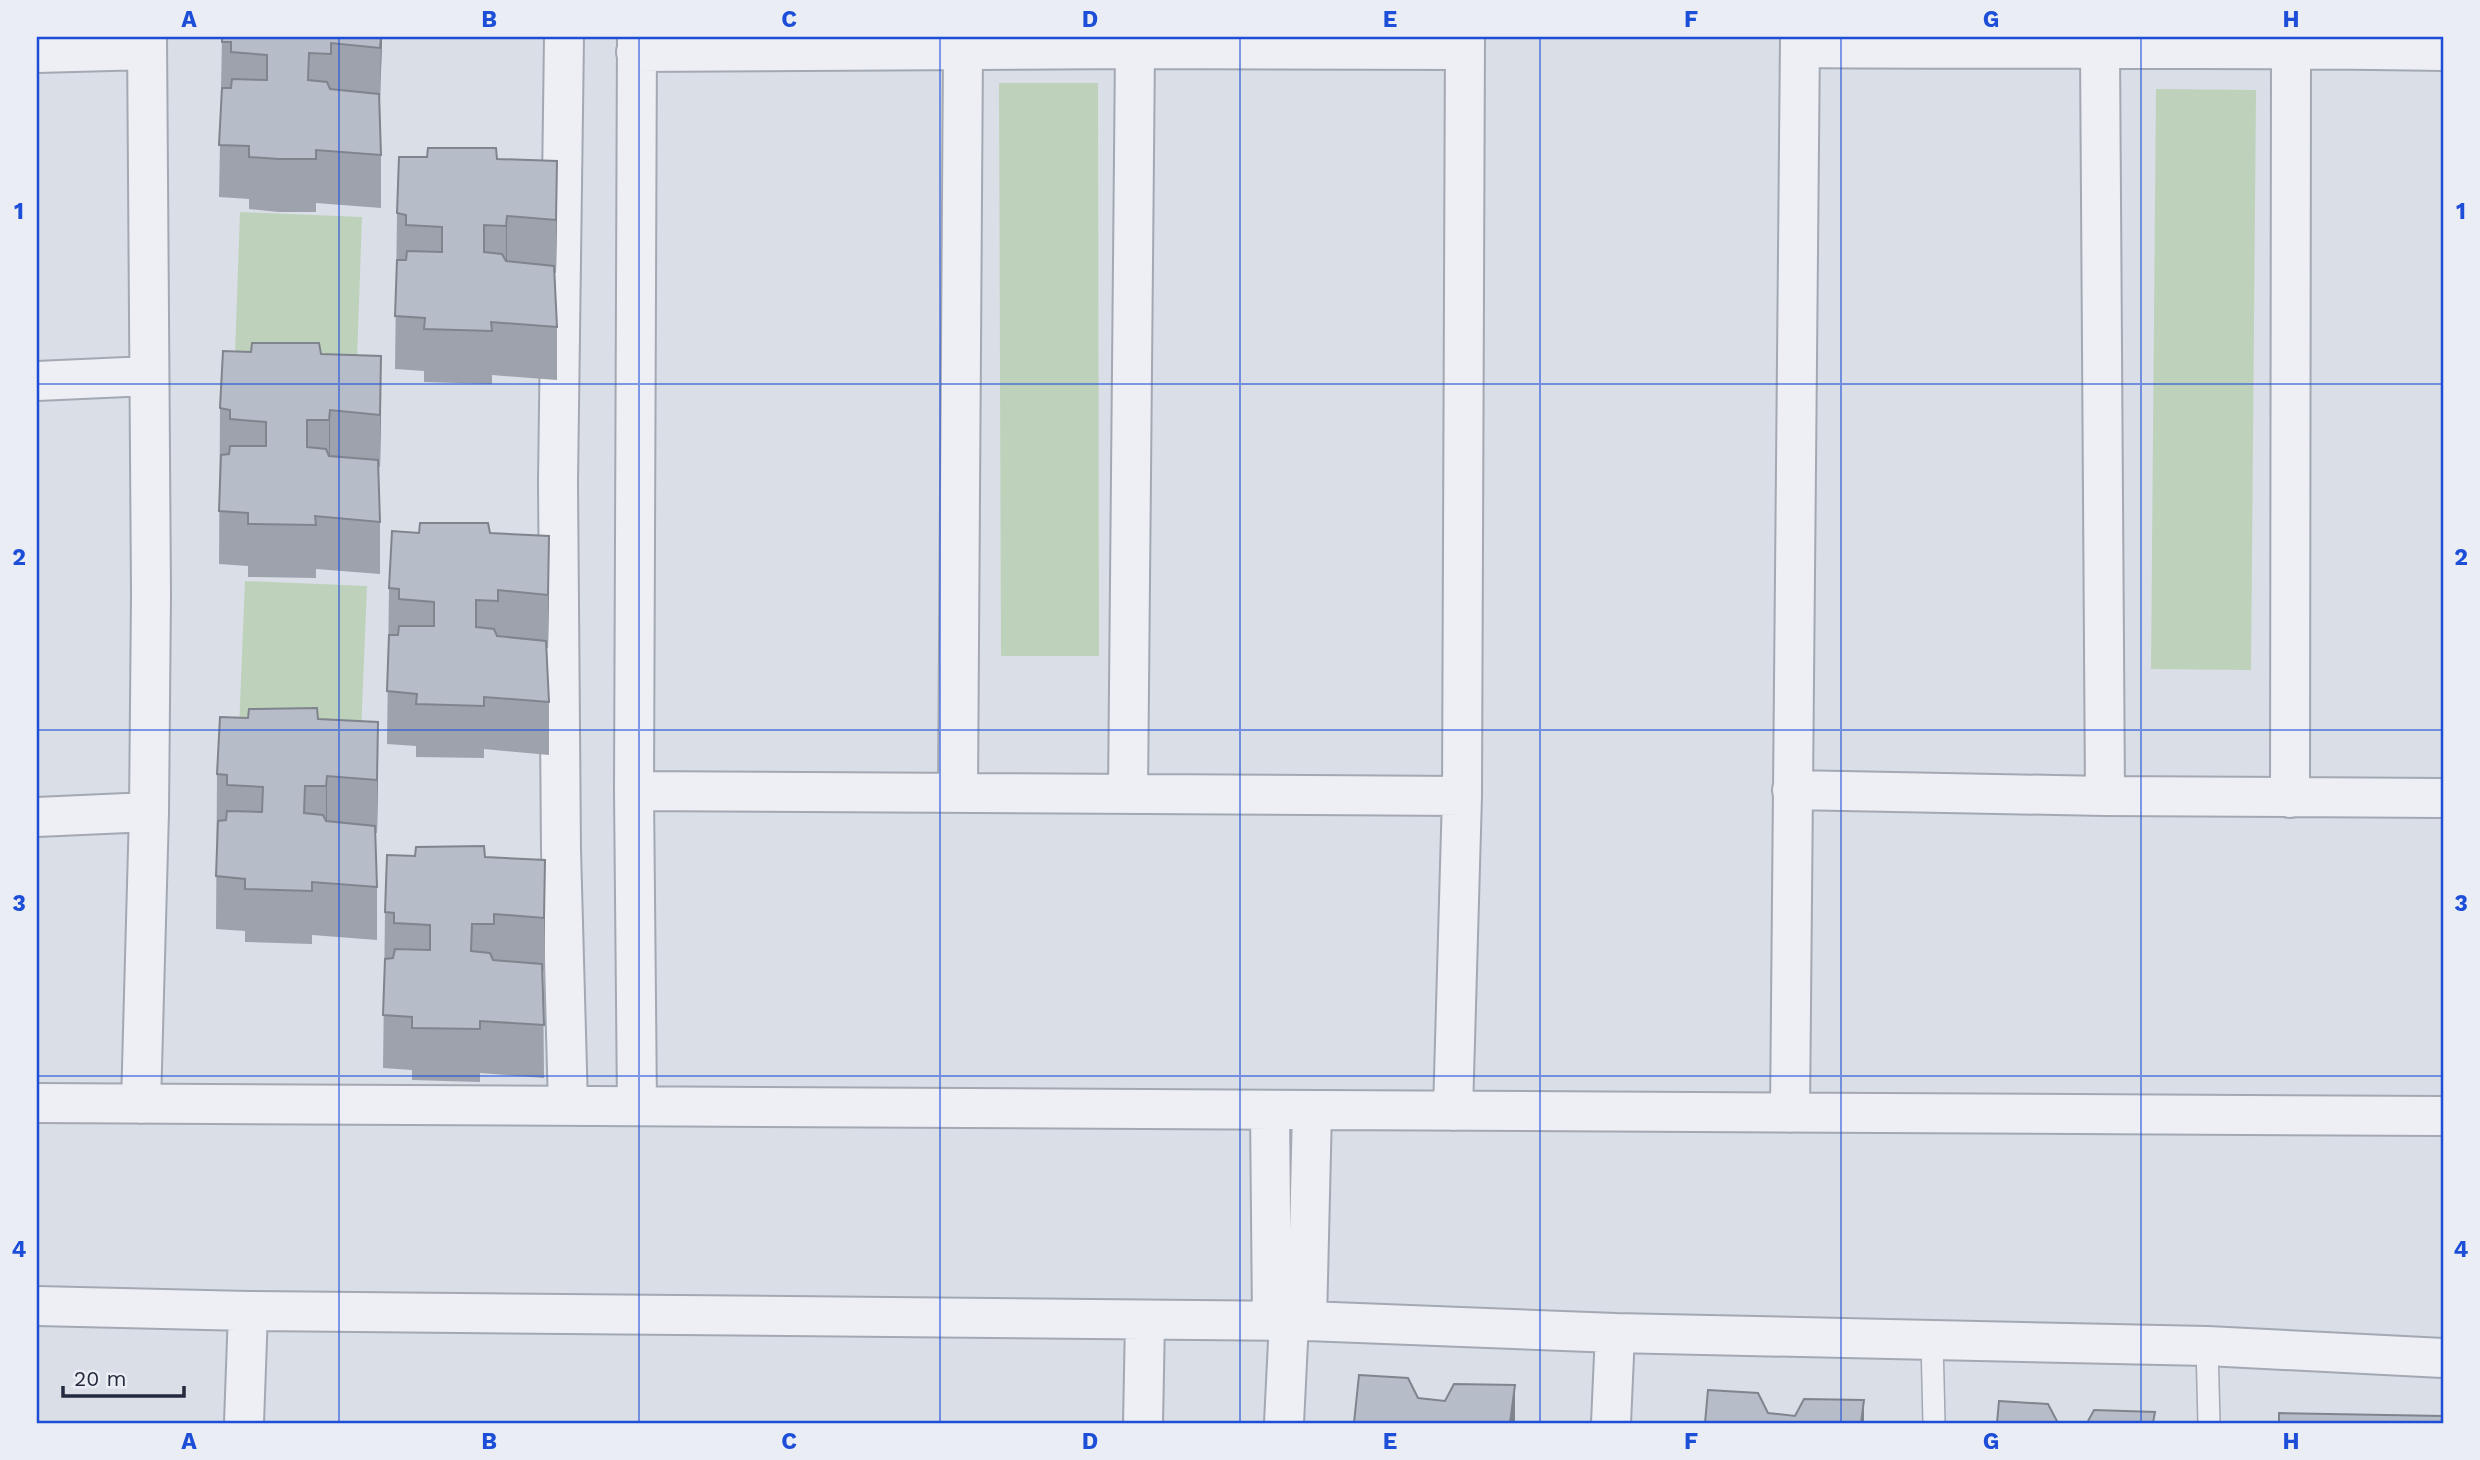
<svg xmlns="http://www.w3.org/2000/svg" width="2480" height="1460" font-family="'Work Sans',sans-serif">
<rect width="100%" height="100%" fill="#dadee6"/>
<path fill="#bed1bb" d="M999,83H1098L1099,656H1001Z
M2156,89L2256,90L2251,670L2151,669Z
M240,212L362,217L356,389L234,384Z
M245,581L367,586L360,758L238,754Z"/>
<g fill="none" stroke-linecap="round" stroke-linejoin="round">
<defs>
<path id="service" d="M1932,1340L1934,1423
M2207,1346L2209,1423"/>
<path id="minor" d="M564,37L558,482L561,850L568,1106
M637,37L634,791L637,1106
M1800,48C2015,50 2229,47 2443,51
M2100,50L2105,796
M636,52L1135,49L1465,50
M37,53L147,50
M37,381L149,376
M1792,790L2105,796L2443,798
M634,791L1462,796
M958,792L963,50
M1128,794L1135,49
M2290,798L2291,49
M37,817L149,812
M37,1103L2443,1116
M141,1104L149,812L151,594L147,37
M1270,1110L1272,1320
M1453,1111L1462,796L1465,37
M1790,1113L1800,37
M37,1306L248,1311L1307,1321L1615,1333L2207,1346L2443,1358
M1307,1321L1312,1110
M244,1423L248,1311
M1143,1423L1145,1321
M1284,1423L1289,1321
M1611,1423L1615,1333"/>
</defs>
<use href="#service" stroke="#a3a8b3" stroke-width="24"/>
<use href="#minor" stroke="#a3a8b3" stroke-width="42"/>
<use href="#service" stroke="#edeff5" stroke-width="21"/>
<use href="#minor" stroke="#edeff5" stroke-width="38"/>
</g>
<path fill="#9da2ad" d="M222,37H382L380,101L381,155V208L316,203V212H279L249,209V199L219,197Z
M497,159L557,214L556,273H555L557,327V380L492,375V384L424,382V371L395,369L397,213Z
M321,354L381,409L380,467H378L380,522V574L316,569V578L248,577V566L219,564L220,408Z
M419,533L549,589L548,648H547L549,702V755L484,749V758L416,757V746L387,744L389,588Z
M318,719L378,774L377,833H375L377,887V940L312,935V944L245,942V931L216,929L217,774Z
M485,857L545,912L544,971H543L544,1078L480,1073V1082L412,1080V1070L383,1068L385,912Z"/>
<path fill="#80848d" d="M381,37H382V42L380,101Z
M557,161V214L556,273V220Z
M507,216V268L506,279V226Z
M381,356V409L380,467V415Z
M330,410V463L329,473V420Z
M549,536V589L548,648V595Z
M378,722V774L377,833V780Z
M327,776V828L326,838V786Z
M545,860V912L544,971V918Z
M1515,1385V1423H1510Z
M1864,1400V1423H1861Z"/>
<path fill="#b7bcc9" stroke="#80848d" stroke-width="2" d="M222,37H381L380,48L331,43V54L309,53L308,80L327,82L330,89L379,94L381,155L316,150V159H279L249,157V146L219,145L222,88H231L232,79L267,80V55L231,52V42H222Z
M428,148H496L497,159L557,161L556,220L507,216L506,226L484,225V252L502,254L506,261L554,266L557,327L491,322L492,331L424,329L425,318L395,316L397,260H406L407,251L442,252V227L406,225V215L397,213L399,157H427Z
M252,343H319L321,354L381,356L380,415L330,410L329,420H307V447L326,449L329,456L378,460L380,522L315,516L316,525L248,524V513L219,511L221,455L229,454L230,446H266V422L230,419V410L220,408L223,351L251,352Z
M420,523H488L490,533L549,536L548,595L498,590V601L476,600V627L494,629L497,636L546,641L549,702L484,697V706L416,704L417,694L387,691L389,635H398L399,626H434V602L399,599V589L389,588L392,531L419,533Z
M317,708L318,719L378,722L377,780L327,776L326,786H305L304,813L323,815L326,821L375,826L377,887L312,882V891L245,889V879L216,876L218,821L226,820L227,811L262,812L263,787L227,785V775L217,774L220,717L248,718L249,709Z
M484,846L485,857L545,860L544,918L494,914V924H472L471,951L490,953L493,960L542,964L544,1025L480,1021V1029L412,1028V1017L383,1015L385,959L393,958L395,949L430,950V925L394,923V913L385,912L387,855L415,856L416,847Z
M1359,1375L1408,1378L1418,1398L1445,1401L1454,1384L1515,1385L1510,1423H1354Z
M1708,1390L1758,1393L1768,1413L1795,1416L1804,1399L1864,1400L1861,1423H1705Z
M1999,1401L2048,1404L2058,1423H1997Z
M2094,1410L2155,1412L2153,1423H2087Z
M2279,1413L2443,1416V1423H2279Z"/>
<path fill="none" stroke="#1d4ed8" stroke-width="2" stroke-opacity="0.55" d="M339,37V1423M639,37V1423M940,37V1423M1240,37V1423M1540,37V1423M1841,37V1423M2141,37V1423M37,384H2443M37,730H2443M37,1076H2443"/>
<rect width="2480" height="1460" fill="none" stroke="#eaedf4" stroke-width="77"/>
<path d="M63 1386v10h121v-10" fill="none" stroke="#242a3d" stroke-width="3.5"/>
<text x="74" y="1386" font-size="21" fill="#242a3d" stroke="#eaedf4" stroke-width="5" paint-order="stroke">20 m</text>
<rect x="38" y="38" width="2404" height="1384" fill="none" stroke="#1d4ed8" stroke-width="2.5"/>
<g font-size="23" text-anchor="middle" font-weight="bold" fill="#1d4ed8">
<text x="189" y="27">A</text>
<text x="489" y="27">B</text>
<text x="789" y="27">C</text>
<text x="1090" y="27">D</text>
<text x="1390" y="27">E</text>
<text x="1691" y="27">F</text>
<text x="1991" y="27">G</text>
<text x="2291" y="27">H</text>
<text x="19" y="219">1</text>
<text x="2461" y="219">1</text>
<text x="19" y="565">2</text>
<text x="2461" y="565">2</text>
<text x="19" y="911">3</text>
<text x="2461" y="911">3</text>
<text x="19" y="1257">4</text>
<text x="2461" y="1257">4</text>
<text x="189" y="1449">A</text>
<text x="489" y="1449">B</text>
<text x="789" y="1449">C</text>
<text x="1090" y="1449">D</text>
<text x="1390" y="1449">E</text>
<text x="1691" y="1449">F</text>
<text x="1991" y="1449">G</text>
<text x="2291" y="1449">H</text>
</g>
</svg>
